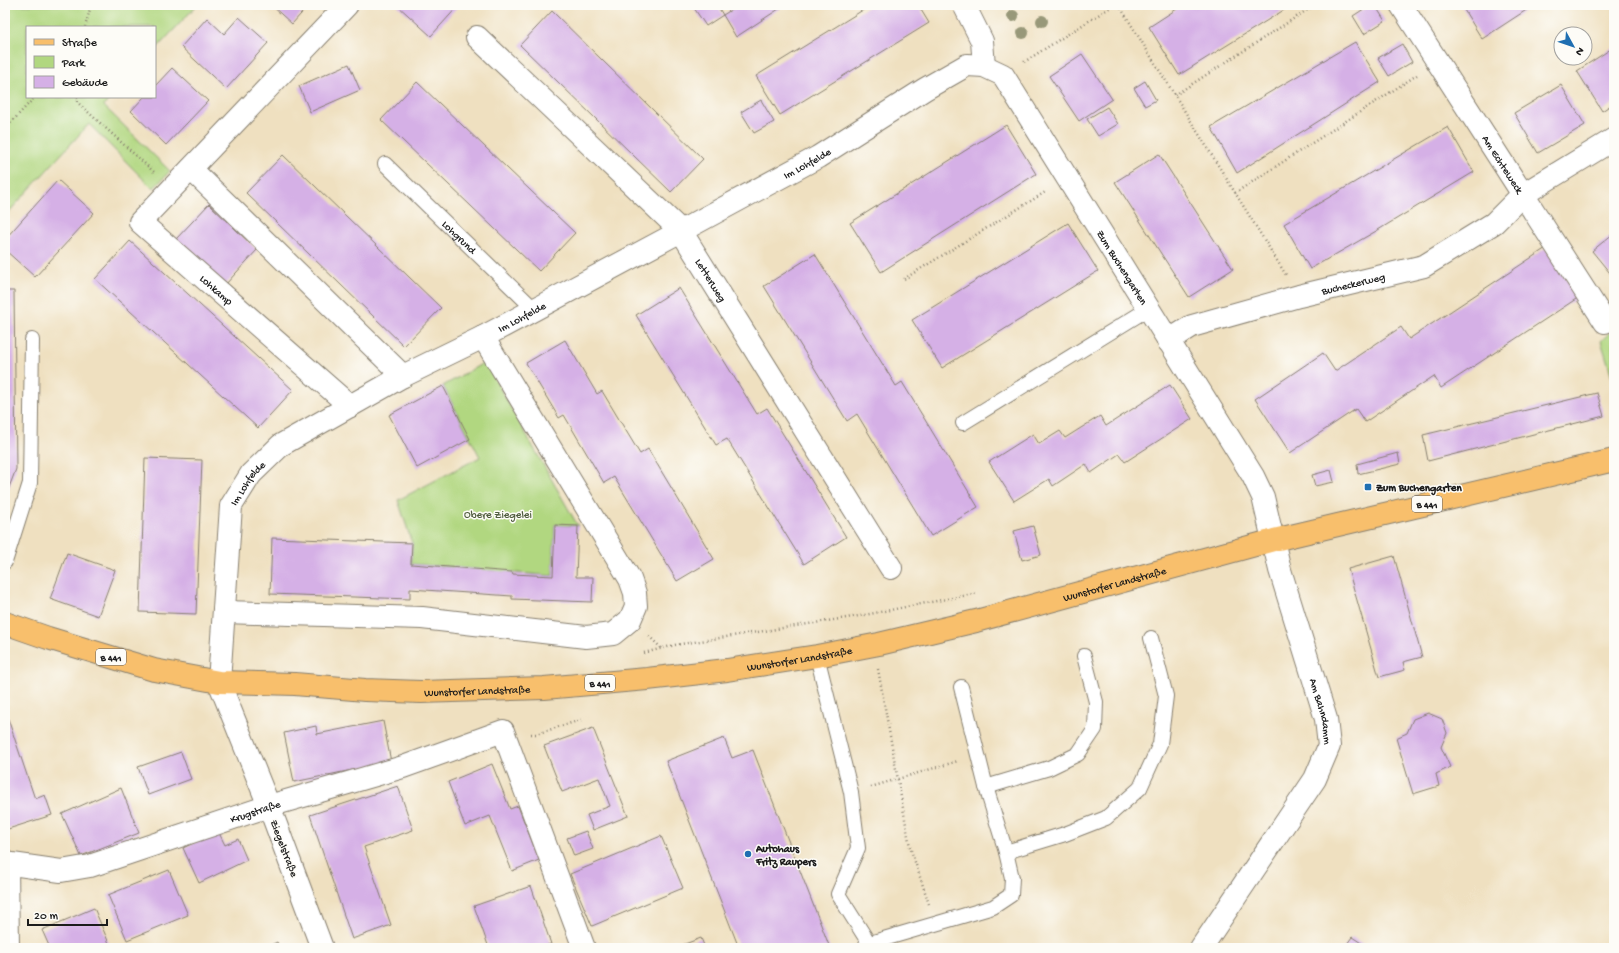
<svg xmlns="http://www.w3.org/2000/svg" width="1619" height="953" font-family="'Gochi Hand',sans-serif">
<rect width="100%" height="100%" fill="#fdfcf7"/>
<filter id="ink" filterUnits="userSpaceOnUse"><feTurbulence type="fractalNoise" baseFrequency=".025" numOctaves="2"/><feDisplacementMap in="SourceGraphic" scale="8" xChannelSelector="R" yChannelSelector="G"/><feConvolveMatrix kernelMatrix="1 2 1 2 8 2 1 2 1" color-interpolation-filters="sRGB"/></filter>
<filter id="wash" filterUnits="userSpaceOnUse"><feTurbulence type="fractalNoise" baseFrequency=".012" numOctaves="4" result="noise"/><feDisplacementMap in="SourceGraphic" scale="16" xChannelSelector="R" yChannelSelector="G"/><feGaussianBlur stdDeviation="0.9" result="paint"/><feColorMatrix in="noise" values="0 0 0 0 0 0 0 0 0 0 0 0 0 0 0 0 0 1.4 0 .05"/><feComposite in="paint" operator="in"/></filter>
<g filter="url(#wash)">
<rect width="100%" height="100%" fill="#efe0c0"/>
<path fill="#b1d780" stroke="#667a4e" d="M5,5H197L155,50V27H27V97H111L104,106L170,171L153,189L89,124L5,216Z
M1614,328V383L1601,341Z
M485,362L578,526L555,525L553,576L411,564L412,543L398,500L480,457L443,386Z"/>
<g id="blocks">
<path fill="#d5b0e6" d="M271,5H309L292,24Z
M397,5H459L431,36Z
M692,5H717L723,15L706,26Z
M739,5H785L736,37L723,15Z
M871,5H918L929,23L780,115L756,76Z
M1183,5H1292L1179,75L1149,27Z
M1370,5H1375L1385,21L1364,34L1353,16Z
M1461,5H1534L1482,39Z
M552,11L703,159L671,192L520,45Z
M239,17L268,43L226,89L181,47L207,18L224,34Z
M1355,42L1380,82L1237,173L1211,127Z
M1402,44L1412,62L1389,76L1378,58Z
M1614,47V103L1602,111L1577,71Z
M1082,54L1112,99L1079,121L1049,76Z
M349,64L360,90L310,112L299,86Z
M172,68L208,101L166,145L131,111L144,97H155V86Z
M1145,81L1156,100L1145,106L1134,88Z
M417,82L575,233L539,271L381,120Z
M1561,85L1585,125L1538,153L1514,113Z
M761,100L774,122L754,133L741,112Z
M1107,107L1118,124L1098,136L1087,119Z
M1006,125L1036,174L881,272L850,223Z
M1448,127L1474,172L1378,230L1310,269L1284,224Z
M1159,154L1233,269L1189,297L1115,182Z
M283,155L441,308L404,346L246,193Z
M58,180L94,213L35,277L5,250V239Z
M209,204L257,250L225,285L176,239Z
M1068,223L1098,271L942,368L912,320Z
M1614,233V278L1592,251Z
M130,241L293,390L258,428L95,279Z
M1546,248L1579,297L1441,388L1434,376L1365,422L1356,409L1290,453L1255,399L1323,353L1335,371L1401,327L1409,339Z
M815,254L896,386L902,382L978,507L931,536L857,414L847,421L764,286Z
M679,288L757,414L767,408L846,537L804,564L727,439L716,445L636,315Z
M5,291H14L16,469L5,498Z
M565,340L597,394L602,391L640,454L648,449L714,559L677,581L614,477L604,483L564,415L559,418L526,363Z
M1170,385L1192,419L1125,462L1119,454L1091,473L1086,464L1053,486L1049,479L1014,501L989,462L1033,434L1039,444L1060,431L1065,438L1100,416L1106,426Z
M443,386L470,439L417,468L389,415Z
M1597,393L1604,416L1428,461L1423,435Z
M1398,453L1400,464L1358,474L1357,464Z
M145,458L202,460L196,614L140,612Z
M1331,470L1334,482L1315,486L1312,475Z
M555,525L578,526L576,577H593L592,602L512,599V596L410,589V599L270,594L272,538L412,543L411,564L512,572L513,574L553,576Z
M1033,526L1041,555L1022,560L1014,531Z
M67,553L115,570L98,616L50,599Z
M1394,556L1422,657L1403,662L1405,670L1379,677L1348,569Z
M5,710L35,799L45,795L52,815L5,830Z
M1428,713L1442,719L1447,733L1441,747L1450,767L1436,774L1439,786L1413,794L1396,738L1407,733L1413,719Z
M383,721L391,762L294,782L284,733L316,726L317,734Z
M593,728L628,816L593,830L587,815L610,806L599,778L562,792L544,746Z
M724,738L732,758L753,750L830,948H739L666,761Z
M181,752L191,779L148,795L138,767Z
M492,764L510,809L518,806L539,860L512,871L490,816L465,826L448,782Z
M398,786L413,830L364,847L391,925L352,939L310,815Z
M121,788L139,833L81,856L62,814Z
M218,831L225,845L238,839L247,860L199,883L183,848Z
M586,831L593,849L574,856L567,838Z
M661,836L683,888L592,926L570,874Z
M169,870L188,915L127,940L108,895Z
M531,886L551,944L539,948H489L474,906Z
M94,908L111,948H50L42,930Z
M1352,937L1369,948H1344Z
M701,938L705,948H674Z
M277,942L280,948H265Z"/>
</g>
</g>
<g filter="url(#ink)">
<use href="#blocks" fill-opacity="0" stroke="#867e6e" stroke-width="1"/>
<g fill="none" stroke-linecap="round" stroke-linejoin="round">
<defs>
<g id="service">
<path id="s1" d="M385,164L534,309"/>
<path d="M963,423L1148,309"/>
<path d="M5,562L30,483L32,340"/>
<path d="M817,656L851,792L858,848L838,894L872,948"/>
<path d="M986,787L1049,768L1078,754L1095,729L1096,702L1084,656"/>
<path d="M1006,852L1065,834L1106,818L1140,788L1160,744L1166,696L1151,638"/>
<path d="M870,943L993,907L1011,895L1012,878L1006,852L986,787L961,687"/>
</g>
<g id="minor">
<path id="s2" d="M347,5L140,222L350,406"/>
<path d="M964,5L982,41L984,66"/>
<path id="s3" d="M1401,5L1605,322"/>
<path id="s4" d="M477,37L681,231L891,568"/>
<path d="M191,169L403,376"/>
<path id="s5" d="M1168,341L1192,326L1299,296L1424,266L1494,223L1522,195L1614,139"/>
<path d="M224,612L422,618L586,637L613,634L630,620L636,606L635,593L630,579L483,337"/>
<path id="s6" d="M5,863L61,871L90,866L269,806L403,767L503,731L584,948"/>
<path d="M7,863L8,948"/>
<path id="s7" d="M322,948L269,806L219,682L231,506L251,474L281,445L350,406L403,376L483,337L681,231L818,157L925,89L967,65L984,66L1003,75L1253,476L1263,497L1280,570L1326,719L1329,746L1315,779L1201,948"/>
</g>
<g id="primary">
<path id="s8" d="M5,623L48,638L154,670L219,682L295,684L365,690L421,692L544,688L647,679L727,670L817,656L879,644L976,621L1274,540L1614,460"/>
</g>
</defs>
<use href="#service" stroke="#867e6e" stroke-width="16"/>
<use href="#minor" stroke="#867e6e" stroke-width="24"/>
<use href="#primary" stroke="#867e6e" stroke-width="24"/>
<path stroke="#867e6e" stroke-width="2.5" stroke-dasharray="1 3" stroke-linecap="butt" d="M85,5L90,9
M1119,5L1286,275
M85,27L90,9L93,5
M1024,62L1114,5
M1175,95L1315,5
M78,97L77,102L154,172
M5,129L35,97
M1235,193L1417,75
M904,279L1047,191
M649,636L661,648
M644,653L675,645L859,616L978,593
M878,669L910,847L929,904
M531,734H536L584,719
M871,787L958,761"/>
<use href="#service" stroke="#fff" stroke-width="14"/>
<use href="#minor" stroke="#fff" stroke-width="22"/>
<use href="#primary" stroke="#f8bf6c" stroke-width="22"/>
</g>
<g fill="#989879">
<circle cx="1013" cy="16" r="6"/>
<circle cx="1042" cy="21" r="6"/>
<circle cx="1023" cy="33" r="6"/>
</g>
</g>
<g fill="#1f6fb2" stroke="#fdfcf7" stroke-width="1.5">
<rect x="1364" y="483" width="8" height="8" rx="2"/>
<circle cx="748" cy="854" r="4"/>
</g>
<g text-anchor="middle" stroke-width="3" stroke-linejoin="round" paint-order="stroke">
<g fill="#fdfcf7" stroke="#605f5e" stroke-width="1">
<rect x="1412" y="496" width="30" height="16" rx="3"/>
<rect x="96" y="649" width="30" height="16" rx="3"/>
<rect x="585" y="675" width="30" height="16" rx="3"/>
</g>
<g font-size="10" font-weight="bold" fill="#1c1c1c">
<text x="1427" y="508">B 441</text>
<text x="111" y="661">B 441</text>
<text x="600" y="687">B 441</text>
</g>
<g font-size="11" fill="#1c1c1c" stroke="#fdfcf7">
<text dy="4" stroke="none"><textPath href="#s7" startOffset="1138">Im Lohfelde</textPath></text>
<text dy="4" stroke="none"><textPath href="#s3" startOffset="189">Am Echteweck</textPath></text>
<text dy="4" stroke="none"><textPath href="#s1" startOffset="104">Lohgrund</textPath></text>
<text dy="4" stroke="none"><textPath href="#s7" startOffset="1590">Zum Buchengarten</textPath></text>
<text dy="4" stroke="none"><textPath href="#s4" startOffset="339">Letterweg</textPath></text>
<text dy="4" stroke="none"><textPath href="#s5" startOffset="195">Bucheckerweg</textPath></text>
<text dy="4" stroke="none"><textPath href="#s2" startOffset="402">Lohkamp</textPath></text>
<text dy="4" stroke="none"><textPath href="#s7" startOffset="814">Im Lohfelde</textPath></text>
<text dy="4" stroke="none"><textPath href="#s7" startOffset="490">Im Lohfelde</textPath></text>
<text dy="4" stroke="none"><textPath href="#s8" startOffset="1129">Wunstorfer Landstraße</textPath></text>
<text dy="4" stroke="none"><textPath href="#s8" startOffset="805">Wunstorfer Landstraße</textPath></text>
<text dy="4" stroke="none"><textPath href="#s8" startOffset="481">Wunstorfer Landstraße</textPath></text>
<text dy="4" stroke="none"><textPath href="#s7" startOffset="2082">Am Bahndamm</textPath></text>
<text dy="4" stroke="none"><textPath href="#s6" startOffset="260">Krugstraße</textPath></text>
<text transform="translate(285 848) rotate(69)" y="4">Ziegelstraße</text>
</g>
<g font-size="11" font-weight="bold" fill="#1c1c1c" stroke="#fdfcf7" text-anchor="start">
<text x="1376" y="491">Zum Buchengarten</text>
<text x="756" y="852">Autohaus<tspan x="756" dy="13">Fritz Raupers</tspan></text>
</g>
<g font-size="11" fill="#505d3f" stroke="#fdfcf7">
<text x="498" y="518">Obere Ziegelei</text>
</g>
</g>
<rect width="1619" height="953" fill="none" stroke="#fdfcf7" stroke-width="20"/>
<rect x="26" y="26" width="130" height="72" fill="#fdfcf7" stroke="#a3a29f"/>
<rect x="34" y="39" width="20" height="6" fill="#f8bf6c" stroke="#a3a29f"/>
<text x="62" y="46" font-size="12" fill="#1c1c1c">Straße</text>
<rect x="34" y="56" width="20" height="12" fill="#b1d780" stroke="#a3a29f"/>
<text x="62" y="66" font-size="12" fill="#1c1c1c">Park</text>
<rect x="34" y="76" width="20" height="12" fill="#d5b0e6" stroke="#a3a29f"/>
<text x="62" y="86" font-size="12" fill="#1c1c1c">Gebäude</text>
<g transform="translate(1573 46) rotate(130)"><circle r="19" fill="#fdfcf7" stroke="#a3a29f"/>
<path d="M0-3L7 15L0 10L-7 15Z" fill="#1f6fb2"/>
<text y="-6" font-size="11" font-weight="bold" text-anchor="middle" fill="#1c1c1c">N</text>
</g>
<path d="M28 919v6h79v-6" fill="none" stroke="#1c1c1c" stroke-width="2"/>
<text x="34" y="919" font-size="12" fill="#1c1c1c" stroke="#fdfcf7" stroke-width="3" paint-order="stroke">20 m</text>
</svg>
